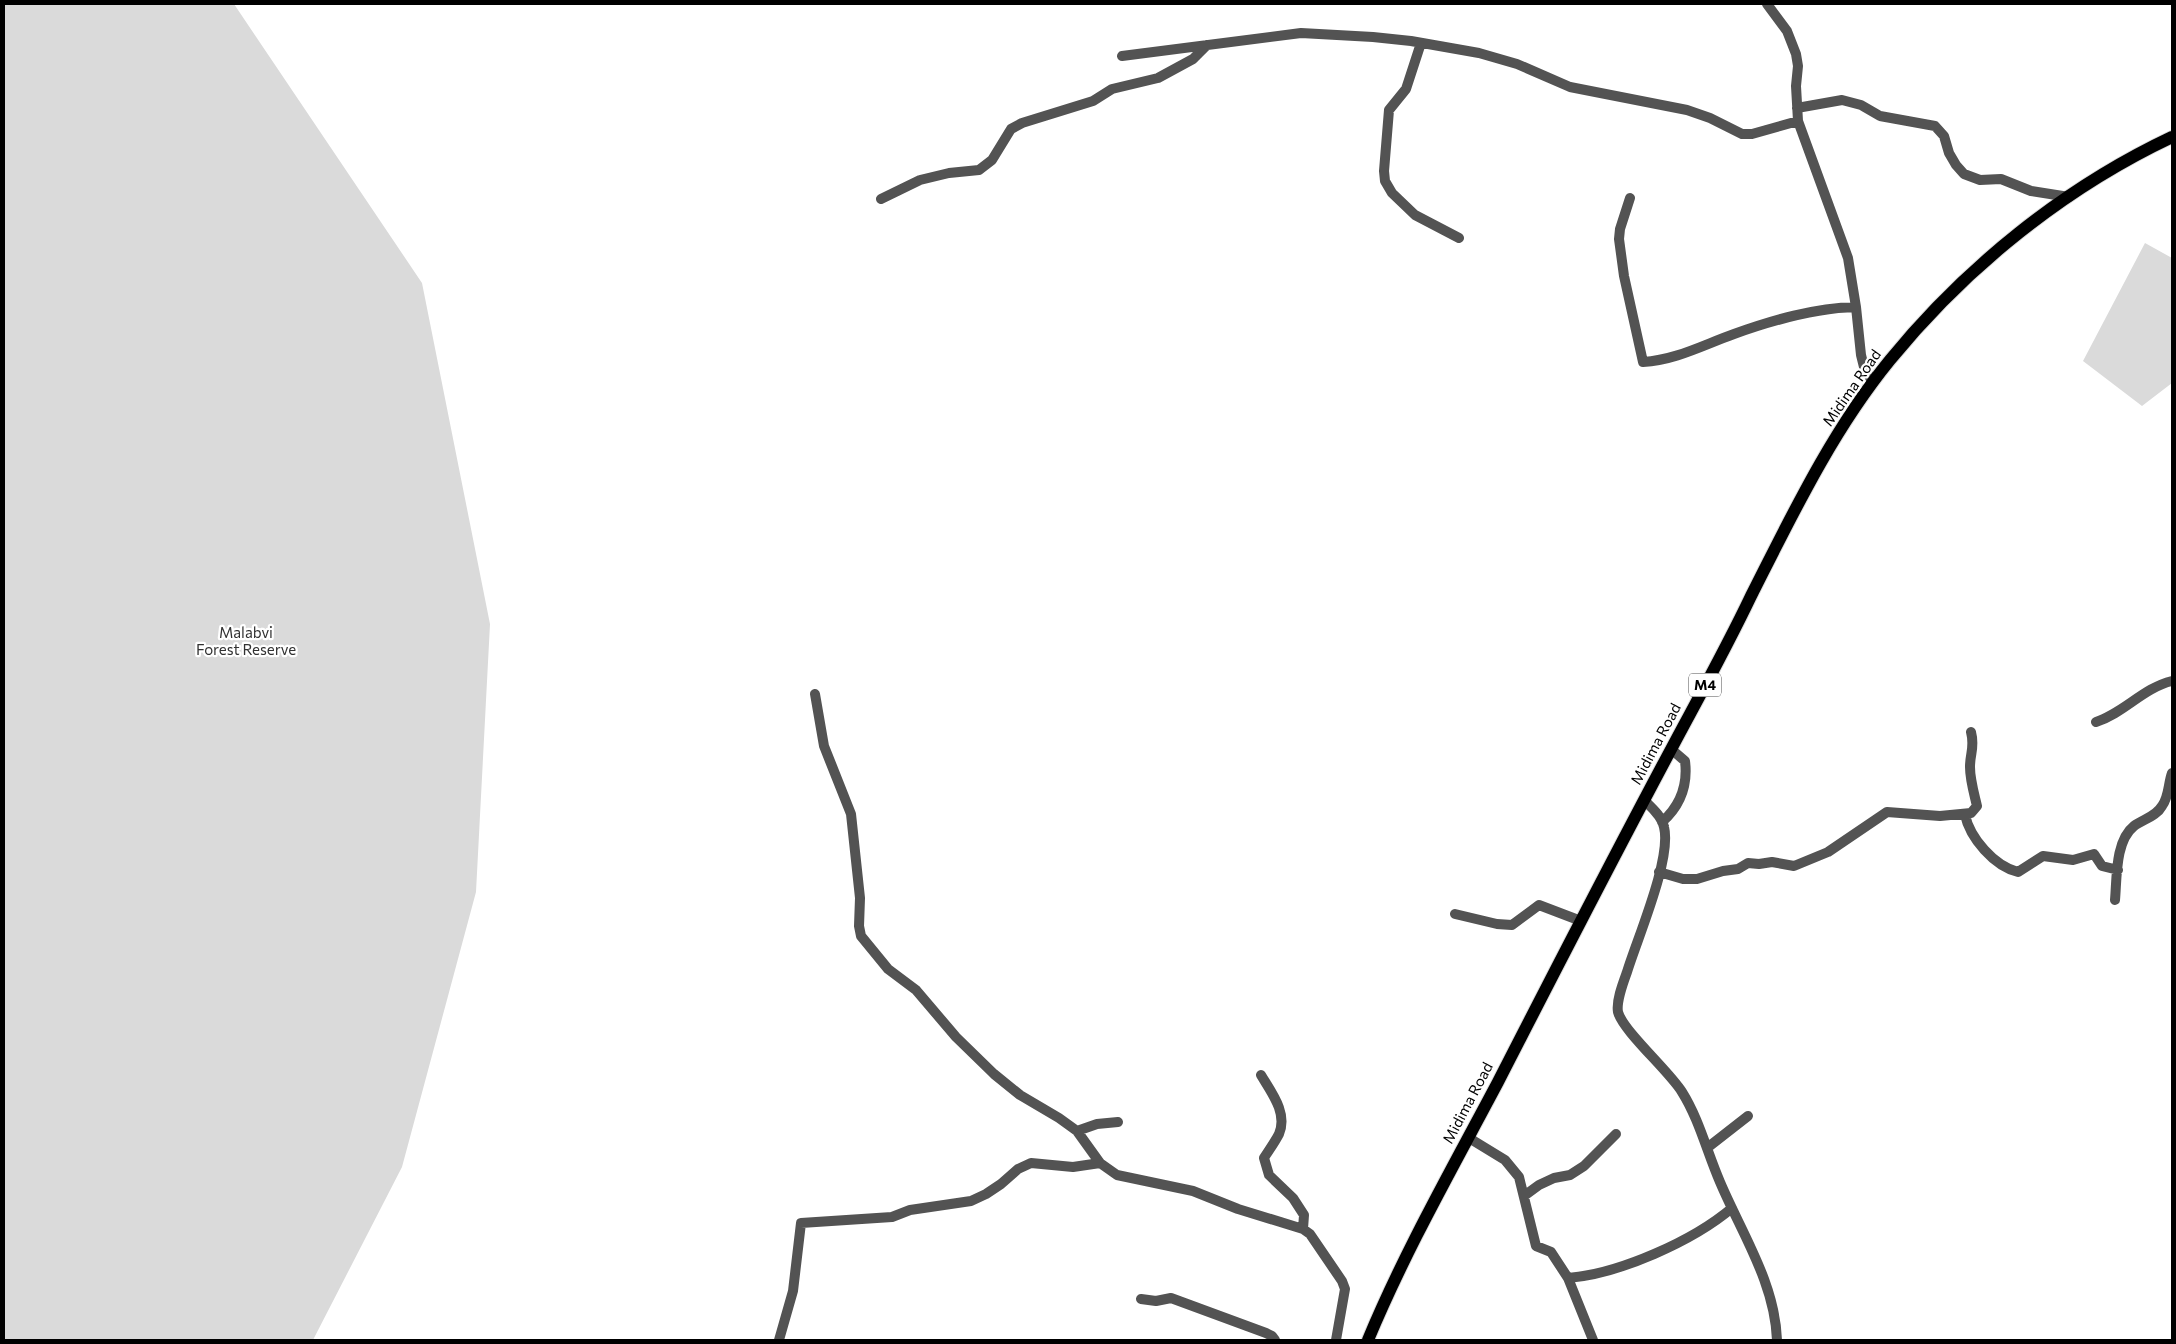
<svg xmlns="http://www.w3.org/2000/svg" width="2176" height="1344" font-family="Commissioner,sans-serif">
<rect width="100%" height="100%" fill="#fff"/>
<path fill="#dadada" d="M4,4H234L422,283L490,624L476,892L402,1167L313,1340H4Z
M2145,243L2172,258V383L2142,406L2083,361Z"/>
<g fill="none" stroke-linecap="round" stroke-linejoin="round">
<defs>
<path id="major" d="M1368,1340C1405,1251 1453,1167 1498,1082C1561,959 1624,836 1690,714C1711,675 1732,636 1751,596C1792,515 1832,431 1890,360C1966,267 2064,188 2172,137"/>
</defs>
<use href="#major" stroke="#dbdbdb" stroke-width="14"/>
<path stroke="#535353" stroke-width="10" d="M1767,4L1787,31L1796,54L1798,66L1796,86L1798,121L1848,258L1856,307L1861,355L1864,367L1873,383
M1421,43L1406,89L1389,110L1384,171L1385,181L1392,193L1415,215L1459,238
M1122,56L1301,33L1373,37L1411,41L1479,53L1517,64L1570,87L1687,110L1710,118L1742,134H1752L1798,121
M1797,108L1842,100L1861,105L1880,116L1935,126L1944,136L1949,153L1956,165L1964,174L1980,180L2001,179L2031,191L2069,197
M1630,198L1620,229L1619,239L1624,276L1643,362C1676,360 1703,345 1734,334C1773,320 1814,308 1856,307
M881,199L920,180L949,173L979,170L992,160L1011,129L1022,123L1093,101L1112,89L1158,78L1193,59L1207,45
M815,694L824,746L851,814L860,898L859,926L861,936L888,969L916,990L956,1037L994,1074L1020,1095L1059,1118L1077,1131L1100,1163L1117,1175L1193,1191L1238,1209L1303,1229L1310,1234L1342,1281L1345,1289L1336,1340
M2096,722C2124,713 2143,688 2172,681
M1644,800C1651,807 1662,816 1664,827C1672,859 1637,939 1627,972C1623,983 1616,1001 1618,1012C1623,1031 1669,1071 1682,1092C1699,1119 1707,1152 1720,1182C1742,1234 1775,1283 1777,1340
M1965,815C1970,838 1994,866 2018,872L2043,856L2073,860L2094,854L2102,866L2118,870
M1662,822C1681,805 1688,785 1685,761L1671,749
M1659,872L1683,879H1697L1723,871L1738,869L1748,863L1759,864L1772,862L1794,866L1828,852L1887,812L1940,816L1971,813L1977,806C1974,793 1970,780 1970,767C1970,753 1975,747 1971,732
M2115,900C2117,878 2115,841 2134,826C2143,819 2156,817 2162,806C2169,797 2168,784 2172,773
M1455,914L1497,924L1512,925L1539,905L1581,921
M1261,1075C1271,1092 1288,1113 1279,1134C1275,1142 1269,1150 1264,1158L1269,1175L1293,1198L1304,1215L1303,1229
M1077,1131L1097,1124L1118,1122
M1469,1138L1505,1160L1519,1177L1536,1246L1551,1252L1568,1278L1593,1340
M1707,1148L1748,1116
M1524,1196L1539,1185L1554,1178L1570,1175L1584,1166L1616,1134
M1568,1278C1619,1274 1693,1241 1732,1208
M1141,1299L1156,1301L1171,1298L1266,1333L1272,1336L1275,1340
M779,1340L793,1291L801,1223L892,1217L910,1210L971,1201L986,1194L1001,1184L1018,1169L1031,1163L1073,1167L1100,1163"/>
<use href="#major" stroke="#000" stroke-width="12"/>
</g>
<g text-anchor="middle" stroke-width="4.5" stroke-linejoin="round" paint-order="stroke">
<rect fill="#fff" stroke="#4c4c4c" stroke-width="1" x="1689" y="673.5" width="32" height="23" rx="4"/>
<g font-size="14" font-weight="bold" fill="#000">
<text x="1705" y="690">M4</text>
</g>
<g font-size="15" fill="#000" stroke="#fff">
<text transform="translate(1852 388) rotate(-55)" y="5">Midima Road</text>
<text transform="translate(1656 744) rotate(-62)" y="5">Midima Road</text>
<text transform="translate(1468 1103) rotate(-62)" y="5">Midima Road</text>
</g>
<g font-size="15" fill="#313131" stroke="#fff">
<text x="246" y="638">Malabvi<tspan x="246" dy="17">Forest Reserve</tspan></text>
</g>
</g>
<rect width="2176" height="1344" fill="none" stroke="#000000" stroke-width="10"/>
</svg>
